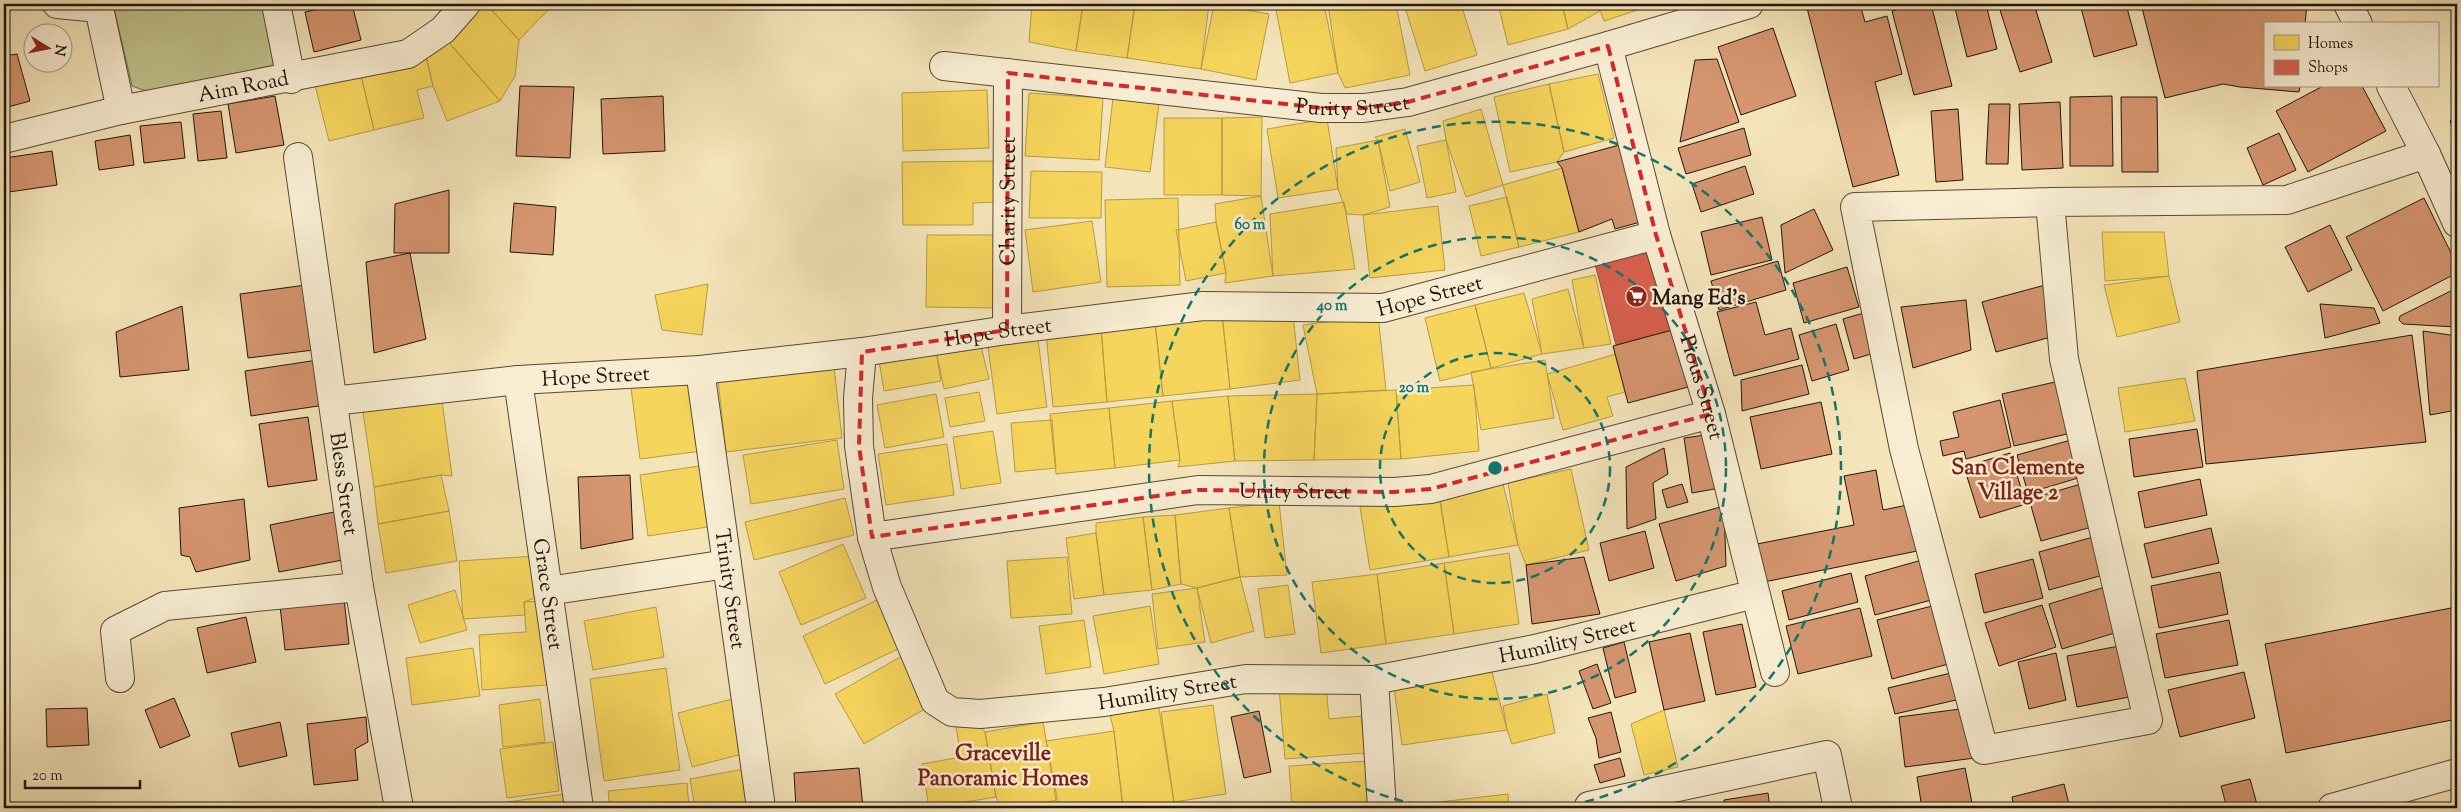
<svg xmlns="http://www.w3.org/2000/svg" width="2461" height="812" font-family="'Sorts Mill Goudy',serif">
<rect width="100%" height="100%" fill="#f4e4b9"/>
<filter id="stains"><feTurbulence type="fractalNoise" baseFrequency=".004" numOctaves="4"/><feColorMatrix values="0 0 0 0 .2 0 0 0 0 .09 0 0 0 0 .02 0 0 0 .5 -.17"/></filter>
<radialGradient id="worn" r=".72"><stop offset=".6" stop-color="#630" stop-opacity="0"/><stop offset="1" stop-color="#630" stop-opacity=".3"/></radialGradient>
<path fill="#c0c28c" stroke="#716c4c" d="M113,4H264L279,64L149,92L132,86Z"/>
<path fill="#f6d55c" stroke="#b69b44" d="M466,4H486L519,40L515,76L500,101L437,29Z
M486,4H544L550,8L519,40Z
M1032,4H1083L1076,51L1029,42Z
M1083,4H1135L1127,58L1076,51Z
M1135,4H1209L1201,69L1127,58Z
M1214,4L1269,14L1256,80L1201,69Z
M1275,4H1324L1338,73L1290,83Z
M1328,4H1396L1410,75L1345,88L1338,73Z
M1404,4H1461L1477,55L1425,71Z
M1498,4H1562L1568,29L1508,45Z
M1562,4H1598L1600,11L1568,29Z
M1598,4H1656L1604,21Z
M437,29L500,101L447,121L433,86L424,47Z
M424,47L433,86L417,90L424,118L374,130L359,67Z
M359,67L374,130L329,141L313,77Z
M1598,74L1614,138L1564,152L1549,84Z
M1549,84L1564,152L1557,162L1510,172L1494,97Z
M987,90L989,148L903,151L902,93Z
M1029,93L1103,98L1099,160L1025,156Z
M1113,98L1159,104L1150,172L1105,167Z
M1481,109L1503,185L1466,197L1446,140L1443,121Z
M1262,117L1261,196L1222,195V118Z
M1164,118H1222V195H1164Z
M1327,119L1338,189L1278,198L1267,129Z
M1405,129L1420,182L1390,191L1378,140L1375,137Z
M1378,140L1390,207L1363,215L1347,214L1338,189L1336,148Z
M1446,140L1456,192L1427,198L1417,146Z
M996,156L997,202L973,203V225H903L902,162L993,161Z
M1562,168L1579,232L1519,247L1503,185Z
M1031,171L1102,172L1101,218H1029Z
M1261,196L1273,276L1225,283L1226,273L1216,222L1215,204Z
M1507,197L1519,247L1481,256L1469,206Z
M1178,198L1180,285L1107,287L1105,200Z
M1344,202L1355,269L1273,276L1270,214Z
M1438,206L1445,270L1370,278L1363,215Z
M1092,221L1101,282L1033,292L1025,230Z
M1216,222L1226,273L1186,281L1176,230Z
M2102,232H2164L2169,276L2105,281Z
M927,235H997L996,308L926,307Z
M1595,275L1611,344L1584,348L1572,280Z
M2169,276L2180,322L2117,337L2104,285Z
M708,284L702,335L662,330L655,295Z
M1568,289L1584,348L1542,354L1532,299Z
M1524,293L1542,354L1491,368L1475,305Z
M1475,305L1491,368L1440,381L1425,318Z
M1292,306L1300,380L1230,389L1222,314Z
M1222,314L1230,389L1163,396L1155,322Z
M1378,315L1386,390L1317,394L1303,325Z
M1155,322L1163,396L1107,402L1101,328Z
M1101,328L1107,402L1053,407L1046,333Z
M1037,333L1047,407L997,414L987,340Z
M980,342L989,379L944,389L936,351Z
M936,351L941,381L884,391L879,361Z
M1616,354L1625,392L1607,397L1613,416L1563,430L1547,374Z
M833,357L842,438L726,452L717,371Z
M1545,360L1554,418L1481,430L1471,372Z
M700,372L709,450L640,459L630,380Z
M2185,378L2195,421L2125,432L2118,388Z
M1474,385L1479,451L1401,459L1396,390Z
M1396,390L1401,459L1314,460L1317,394Z
M979,392L985,421L950,427L945,398Z
M936,394L944,437L885,448L877,405Z
M1317,394L1314,460L1235,461L1228,396Z
M1228,396L1235,461L1178,467L1180,460L1172,401Z
M442,401L452,476L441,475L374,487L363,412Z
M1172,401L1180,460L1115,468L1109,408Z
M1109,408L1115,468L1056,474L1050,414Z
M1052,420L1056,468L1015,472L1011,423Z
M993,431L1001,483L961,489L953,437Z
M837,440L844,489L751,504L743,455Z
M947,444L954,495L886,505L878,454Z
M712,464L721,525L648,536L640,475Z
M1571,469L1589,550L1526,565L1518,545L1508,483Z
M441,475L449,511L378,524L374,487Z
M1502,480L1518,545L1449,557L1439,494Z
M1439,494L1449,557L1370,570L1360,507Z
M845,498L854,535L754,560L745,522Z
M1279,502L1287,575L1240,577L1229,508Z
M1229,508L1240,577L1197,588L1181,584L1175,515Z
M449,511L457,561L386,573L378,524Z
M1175,515L1181,584L1152,590L1143,517Z
M1143,517L1152,590L1104,595L1096,533V523Z
M1096,533L1104,595L1074,599L1066,538Z
M843,544L866,598L801,625L779,572Z
M1509,553L1519,624L1454,634L1444,563Z
M535,556L537,597L524,602L525,615L463,619L459,561Z
M1067,557L1072,614L1011,618L1007,561Z
M1444,563L1454,634L1386,644L1377,574Z
M1377,574L1386,644L1321,653L1312,582Z
M1240,577L1254,631L1211,643L1197,588Z
M1288,585L1295,634L1265,638L1258,589Z
M1197,588L1205,642L1158,649L1152,594Z
M455,590L467,630L420,643L408,605Z
M553,600L559,684L482,690L479,635L526,632L524,602Z
M877,600L900,648L825,684L803,636Z
M1150,606L1159,664L1104,674L1093,616Z
M656,607L664,657L593,670L584,621Z
M1084,620L1091,667L1046,674L1039,626Z
M473,648L480,696L412,705L406,658Z
M902,656L930,706L864,744L835,694Z
M666,668L680,770L604,781L590,679Z
M1492,672L1507,730L1402,745L1393,681Z
M1326,684L1329,719L1361,716L1365,753L1285,759L1279,688Z
M1547,694L1555,733L1512,744L1507,730L1503,706Z
M736,698L750,752L692,767L678,713Z
M540,699L545,742L503,747L499,705Z
M1158,703L1174,802L1151,808H1123L1114,731L1109,711Z
M1213,705L1226,794L1174,802L1161,712Z
M1664,710L1678,767L1644,775L1631,724Z
M974,718L985,732L996,797L929,808L922,764L961,757L956,727Z
M1043,722L1056,800L1024,808H1001L996,797L985,732Z
M1114,731L1123,808H1059L1046,741Z
M553,742L559,791L507,798L500,749Z
M1368,761L1371,808H1292L1289,766Z
M755,767L763,808H695L690,779Z
M687,783L689,808H610L608,791Z
M572,793L574,808H508L507,802Z
M1508,794L1509,808H1405V806Z"/>
<path fill="#d6604d" stroke="#a04a3a" d="M1655,248L1676,329L1616,345L1595,264Z"/>
<path fill="#d5956f" stroke="#22150d" d="M342,4H352L361,40L314,52L305,12Z
M1825,4H1860L1865,22L1887,16L1902,74L1875,82L1899,175L1853,187L1807,8Z
M1920,4H1931L1952,86L1914,95L1892,11Z
M1954,4H1986L1997,49L1967,57Z
M1998,4H2034L2052,62L2020,72Z
M2080,4H2126L2137,45L2094,57Z
M2141,4H2307L2305,24H2265V86H2300L2299,92L2240,87L2223,84L2165,98Z
M1773,28L1796,96L1741,115L1718,47Z
M17,54L30,101L4,108V56Z
M1717,59L1739,122L1680,142L1695,60Z
M520,86L574,87L570,158L516,156Z
M2323,86H2362L2386,131L2308,172L2276,111Z
M275,96L284,145L236,153L228,104Z
M663,96L665,151L603,154L601,99Z
M2112,96L2113,166H2070V97Z
M2121,97H2157L2158,172H2122Z
M2060,102L2063,168L2022,170L2019,104Z
M1989,104H2010L2008,164H1986Z
M1958,109L1963,180L1936,182L1931,111Z
M221,111L227,158L198,161L193,114Z
M2457,117V137L2450,121Z
M181,122L185,158L144,163L140,126Z
M1744,128L1751,155L1686,174L1678,148Z
M2279,133L2296,170L2263,185L2247,148Z
M130,135L134,165L99,170L95,141Z
M1623,144L1644,221L1615,229L1612,219L1579,232L1562,168L1557,162Z
M52,151L57,185L9,192L5,158Z
M1745,166L1754,194L1701,212L1692,184Z
M449,190V253H394L395,204Z
M2424,198L2457,265V273L2383,311L2346,237Z
M514,203L556,207L553,255L510,252Z
M1814,209L1833,250L1785,273L1781,225Z
M1762,217L1772,260L1711,275L1701,232Z
M2330,225L2352,270L2308,292L2285,247Z
M410,253L426,339L374,353L366,262Z
M1778,261L1786,290L1719,310L1711,281Z
M1847,267L1859,307L1804,323L1793,283Z
M2049,284L2062,334L1996,352L1982,302Z
M306,285L314,350L248,358L240,294Z
M2457,288V327L2403,324L2399,320L2400,316Z
M1966,300L1971,350L1913,368L1901,307Z
M1756,302L1765,335L1791,328L1799,359L1734,376L1717,312Z
M2320,304L2374,308L2380,323L2325,338Z
M182,306L189,370L120,377L116,332Z
M1867,312L1878,352L1854,359L1843,319Z
M1836,324L1849,370L1812,381L1799,335Z
M1676,329L1692,386L1628,403L1613,346Z
M2423,331L2457,336V410L2430,415Z
M2412,335L2426,442L2206,464L2197,371Z
M318,360L325,405L251,416L245,371Z
M1802,365L1809,394L1742,411L1741,380Z
M2064,380L2076,432L2014,446L2002,394Z
M2000,400L2011,447L1966,459L1964,451L1943,456L1940,441L1959,437L1953,412Z
M1821,402L1832,454L1761,469L1750,417Z
M308,417L317,480L268,487L259,424Z
M2197,429L2203,467L2134,477L2129,439Z
M1712,434L1720,488L1692,493L1684,438Z
M2078,438L2088,475L2028,493L2017,455Z
M1664,448L1668,474L1653,483L1656,519L1627,529L1626,467Z
M2010,453L2026,504L1980,518L1964,467Z
M1876,470L1883,510L1917,503L1927,549L1764,582L1757,544L1854,525L1844,476Z
M630,475L633,539L581,549L578,477Z
M2200,479L2207,515L2145,528L2138,492Z
M2088,482L2099,525L2041,541L2029,499Z
M1682,484L1688,502L1667,508L1662,490Z
M244,499L250,560L196,572L190,557L181,555L179,508Z
M1724,506L1726,566L1676,581L1659,524Z
M339,511L348,559L279,572L270,525Z
M2211,528L2219,563L2152,578L2144,544Z
M1645,531L1654,568L1609,581L1600,543Z
M2097,536L2107,574L2049,590L2039,552Z
M2453,538H2457V553Z
M1584,557L1600,614L1532,624L1526,565Z
M1929,558L1939,598L1875,615L1865,576Z
M2033,559L2043,598L1984,613L1975,574Z
M2220,572L2228,614L2159,628L2151,586Z
M1851,573L1858,602L1789,620L1782,591Z
M2105,587L2118,632L2062,649L2049,604Z
M344,599L349,644L285,650L280,606Z
M1940,604L1956,662L1892,679L1877,620Z
M2042,605L2056,647L1999,666L1985,623Z
M1860,608L1872,656L1798,674L1786,626Z
M2451,608L2457,639V719L2286,753L2265,644Z
M246,617L256,662L207,673L197,628Z
M2229,620L2238,665L2165,678L2156,634Z
M1742,624L1756,687L1716,695L1703,632Z
M1690,633L1705,701L1664,710L1649,642Z
M1624,642L1636,692L1615,698L1603,648Z
M2119,646L2129,697L2077,707L2067,656Z
M2056,653L2066,700L2029,709L2018,662Z
M1597,664L1611,703L1593,709L1579,671Z
M2244,672L2255,718L2180,737L2168,690Z
M1951,673L1956,700L1895,714L1888,688Z
M174,698L190,736L160,748L145,710Z
M87,708L89,745L47,747L46,709Z
M1968,708L1975,758L1905,767L1899,717Z
M1259,711L1271,772L1244,778L1231,717Z
M1611,712L1621,752L1599,758L1596,738L1588,718Z
M366,717L368,742L355,749L358,780L314,785L307,724Z
M280,722L287,756L239,767L231,733Z
M1620,758L1625,776L1600,783L1594,765Z
M859,768L863,808H796L794,773Z
M1965,768L1972,803L1947,808H1922L1917,777Z
M2250,779L2258,808H2227L2221,786Z
M2064,784L2070,808H2014L2012,797Z
M1768,793L1770,808H1725L1724,800Z"/>
<g fill="none" stroke-linecap="round" stroke-linejoin="round">
<defs>
<g id="minor">
<path d="M57,4L99,8L121,110"/>
<path d="M276,4L291,79"/>
<path d="M2348,4L2358,24"/>
<path id="s1" d="M1608,46L1656,235L1711,414L1775,672"/>
<path id="s2" d="M944,66L1321,108H1364L1408,102L1608,46L1749,4"/>
<path d="M2391,86L2426,154L2457,223"/>
<path id="s3" d="M4,139L121,110L408,54L443,30L466,4"/>
<path id="s4" d="M298,157L359,587L399,808"/>
<path d="M2050,202L2064,359L2148,720L1984,750L1904,449L1855,207L2050,202L2287,200L2426,154"/>
<path id="s5" d="M1007,330L1008,73"/>
<path id="s6" d="M862,352L858,398L859,446L872,537L887,587L935,701L952,712L980,714L1104,702L1246,679L1374,680L1535,649L1755,594"/>
<path id="s7" d="M700,370L761,808"/>
<path id="s8" d="M518,380L579,808"/>
<path id="s9" d="M333,401L518,380L700,370L862,352L1007,330L1203,306L1383,308L1656,235"/>
<path id="s10" d="M872,537L1198,490L1394,492L1431,489L1711,414"/>
<path d="M548,591L727,564"/>
<path d="M120,678L115,631L165,606L359,587"/>
<path d="M1374,680L1382,808"/>
<path d="M1589,808V806L1827,755L1838,808"/>
<path d="M2332,808L2457,773"/>
</g>
</defs>
<use href="#minor" stroke="#564938" stroke-width="30"/>
<use href="#minor" stroke="#f8edd2" stroke-width="28"/>
</g>
<path fill="none" stroke="#d62828" stroke-width="4" stroke-dasharray="10 6" stroke-linejoin="round" d="M1608,46L1656,235L1711,414L1431,489L1394,492L1198,490L872,537L859,446L862,352L1007,330L1008,73L1321,108H1364L1408,102Z"/>
<g fill="none" stroke="#0f766e" stroke-width="2.5" stroke-dasharray="9 6">
<circle cx="1495" cy="468" r="115"/>
<circle cx="1495" cy="468" r="231"/>
<path d="M1432 808A346 346 0 1 1 1558 808"/>
</g>
<defs>
<symbol id="supermarket-disc" viewBox="-11 -11 22 22"><circle r="9.5" fill="#8f2418" stroke="#f8edd2"/><path d="M-6-5.5h2.5l.6 2H6L4.5 2H-2.5L-4.4-4H-6ZM-1.5 3.2a1.3 1.3 0 1 0 .1 0ZM3 3.2a1.3 1.3 0 1 0 .1 0Z" fill="#fff"/></symbol>
</defs>
<g fill-rule="evenodd">
<use href="#supermarket-disc" x="1624" y="284" width="25" height="25"/>
</g>
<g text-anchor="middle" stroke-width="5" stroke-linejoin="round" paint-order="stroke">
<g font-size="21" fill="#22150d" stroke="#f8edd2">
<text dy="7" stroke="none"><textPath href="#s3" startOffset="245">Aim Road</textPath></text>
<text dy="7" stroke="none"><textPath href="#s2" startOffset="411">Purity Street</textPath></text>
<text dy="7" stroke="none"><textPath href="#s5" startOffset="129">Charity Street</textPath></text>
<text dy="7" stroke="none"><textPath href="#s9" startOffset="1104">Hope Street</textPath></text>
<text dy="7" stroke="none"><textPath href="#s9" startOffset="669">Hope Street</textPath></text>
<text dy="7" stroke="none"><textPath href="#s9" startOffset="264">Hope Street</textPath></text>
<text dy="7" stroke="none"><textPath href="#s1" startOffset="354">Pious Street</textPath></text>
<text dy="7" stroke="none"><textPath href="#s4" startOffset="330">Bless Street</textPath></text>
<text dy="7" stroke="none"><textPath href="#s10" startOffset="426">Unity Street</textPath></text>
<text dy="7" stroke="none"><textPath href="#s7" startOffset="221">Trinity Street</textPath></text>
<text dy="7" stroke="none"><textPath href="#s8" startOffset="216">Grace Street</textPath></text>
<text dy="7" stroke="none"><textPath href="#s6" startOffset="1004">Humility Street</textPath></text>
<text dy="7" stroke="none"><textPath href="#s6" startOffset="599">Humility Street</textPath></text>
</g>
<g font-size="21" font-weight="bold" fill="#22150d" stroke="#f8edd2" text-anchor="start">
<text x="1652" y="304">Mang Ed's</text>
</g>
<g font-size="22" font-weight="bold" fill="#7a1f14" stroke="#f8edd2">
<text x="2018" y="474">San Clemente<tspan x="2018" dy="25">Village 2</tspan></text>
<text x="1003" y="760">Graceville<tspan x="1003" dy="25">Panoramic Homes</tspan></text>
</g>
</g>
<circle cx="1495" cy="468" r="8" fill="#0f766e" stroke="#f8edd2" stroke-width="2.5"/>
<g font-size="15" text-anchor="middle" font-weight="bold" fill="#0f766e" stroke="#f8edd2" stroke-width="5" stroke-linejoin="round" paint-order="stroke">
<text x="1250" y="229">60 m</text>
<text x="1332" y="310">40 m</text>
<text x="1414" y="392">20 m</text>
</g>
<rect width="2461" height="812" fill="none" stroke="#f4e4b9" stroke-width="20"/>
<rect x="5" y="5" width="2451" height="802" fill="none" stroke="#22150d" stroke-width="2.5"/>
<rect x="10" y="10" width="2441" height="792" fill="none" stroke="#22150d"/>
<rect x="2264" y="22" width="175" height="65" fill="#f8edd2" stroke="#a29783"/>
<rect x="2274" y="35" width="25" height="15" fill="#f6d55c" stroke="#a29783"/>
<text x="2308" y="48" font-size="15" fill="#22150d">Homes</text>
<rect x="2274" y="60" width="25" height="15" fill="#d6604d" stroke="#a29783"/>
<text x="2308" y="72" font-size="15" fill="#22150d">Shops</text>
<g transform="translate(48 48) rotate(100)"><circle r="24" fill="#f8edd2" stroke="#a29783"/>
<path d="M0-4L9 19L0 12L-9 19Z" fill="#8f2418"/>
<text y="-8" font-size="14" font-weight="bold" text-anchor="middle" fill="#22150d">N</text>
</g>
<path d="M25 780v8h115v-8" fill="none" stroke="#22150d" stroke-width="2.5"/>
<text x="32" y="780" font-size="15" fill="#22150d" stroke="#f8edd2" stroke-width="4" paint-order="stroke">20 m</text>
<rect width="100%" height="100%" filter="url(#stains)"/>
<rect width="100%" height="100%" fill="url(#worn)"/>
</svg>
